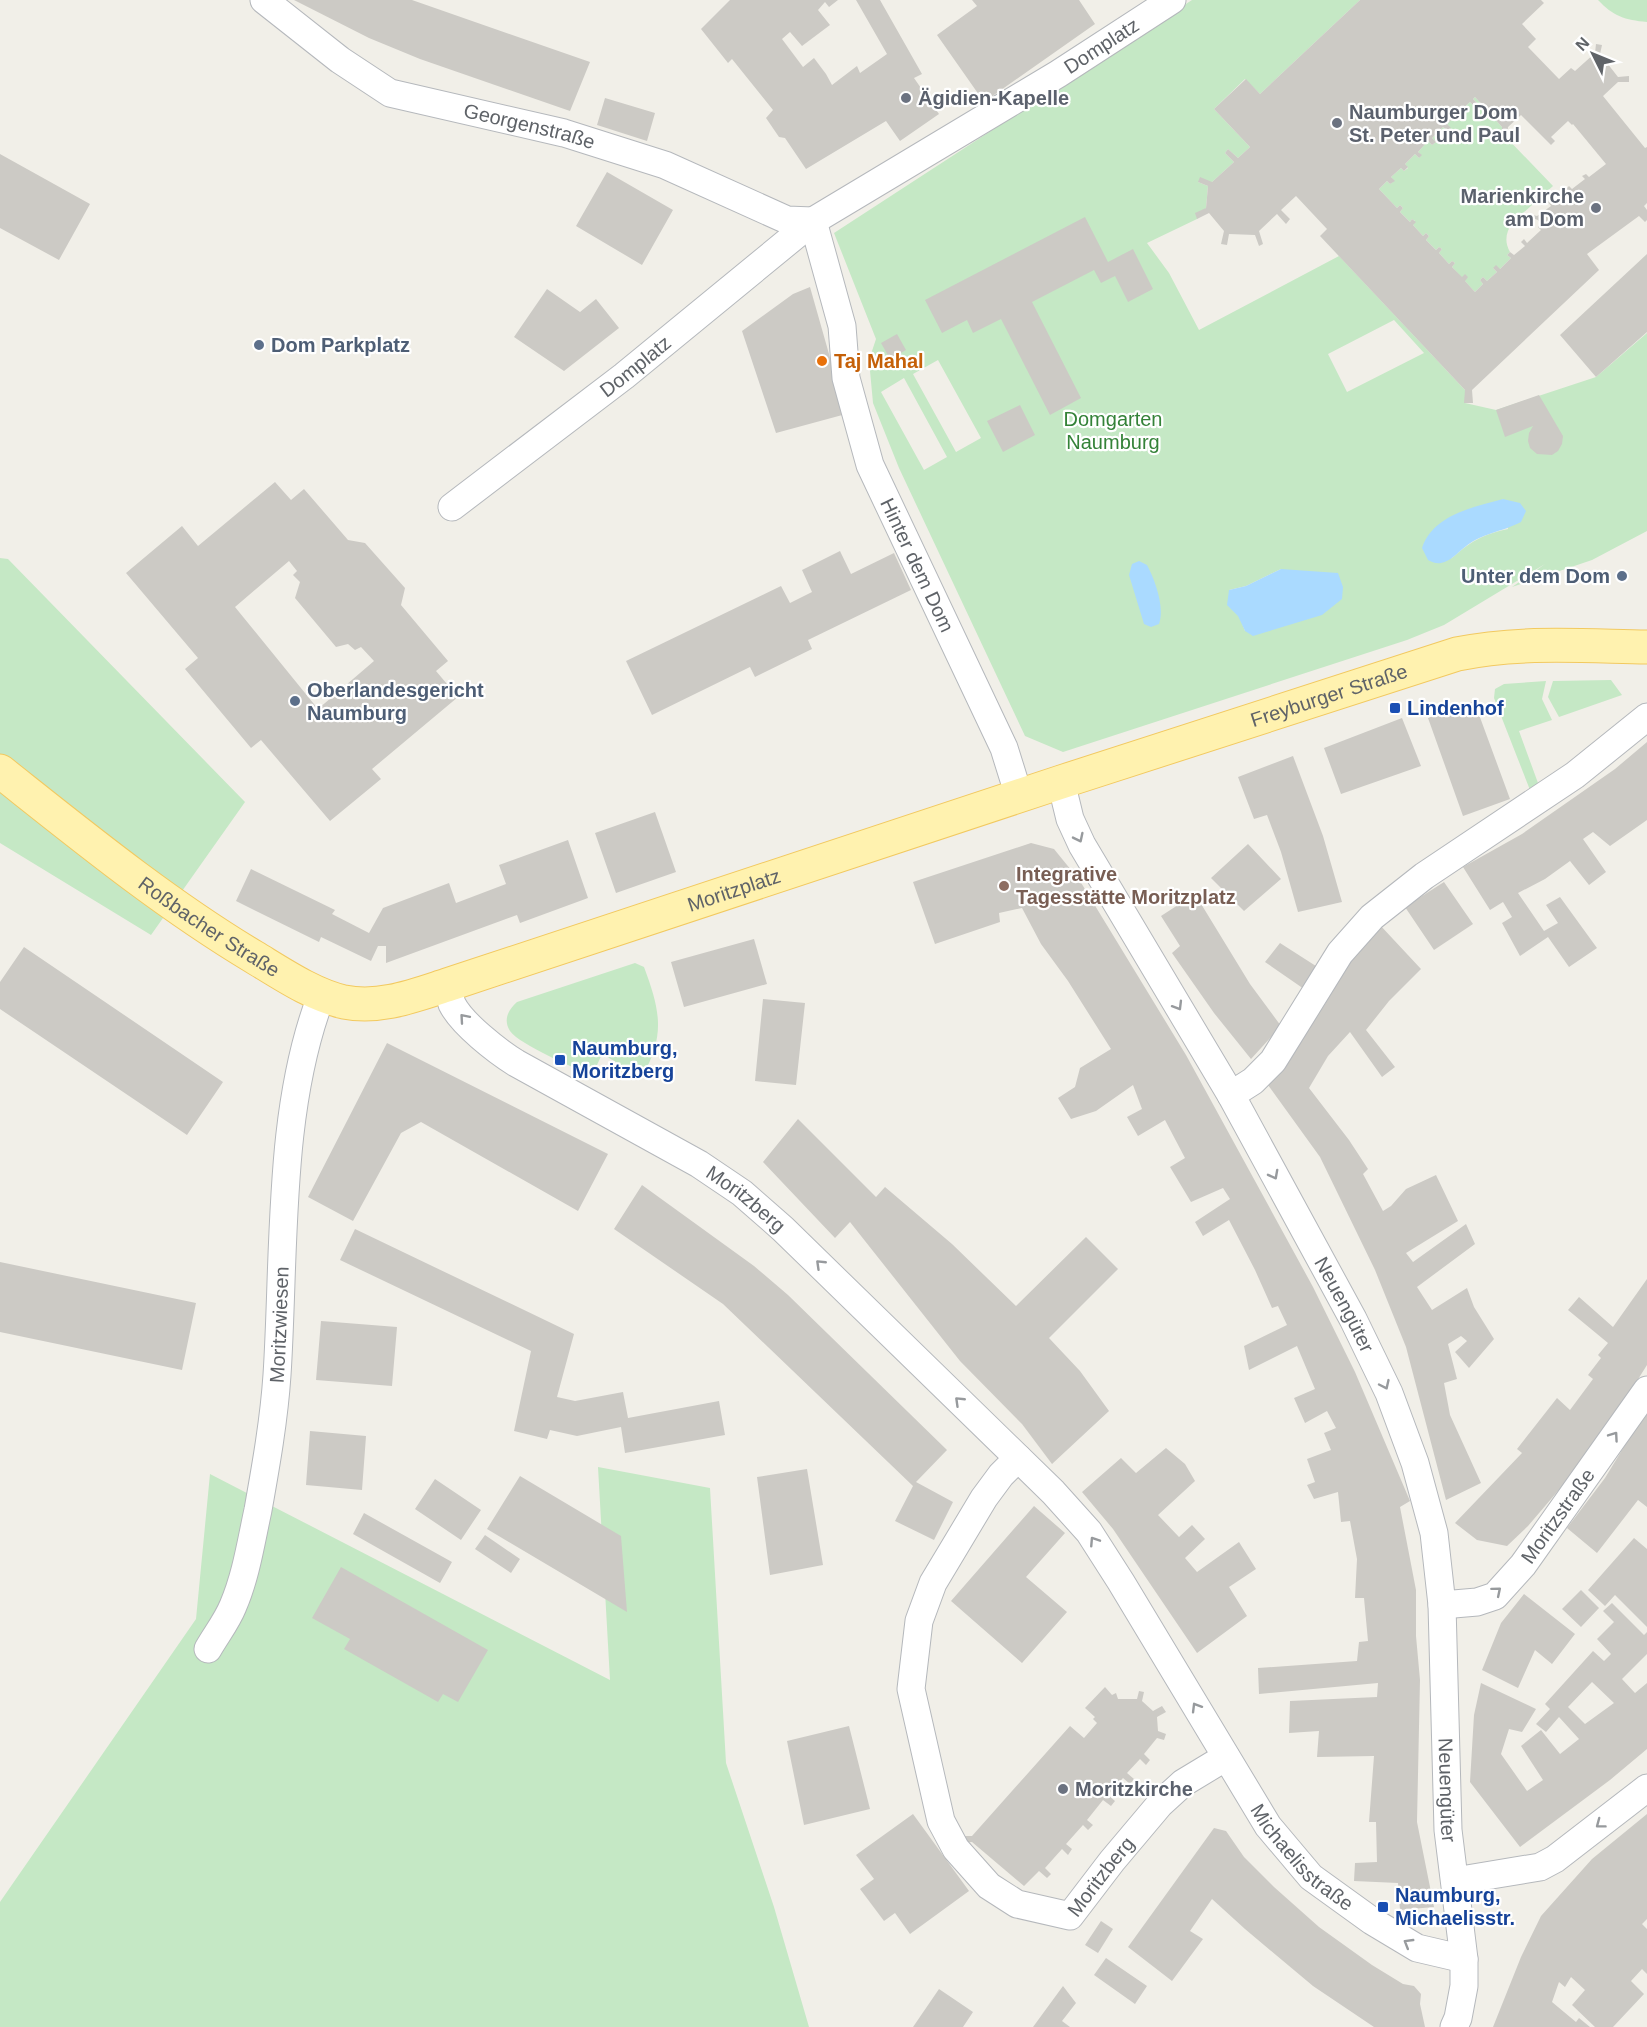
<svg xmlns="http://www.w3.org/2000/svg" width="1647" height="2027" font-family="Helvetica,sans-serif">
<rect width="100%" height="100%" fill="#f1efe8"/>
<path fill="#c5e8c5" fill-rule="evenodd" d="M1192,0H1360L1260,94L1245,79L1214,109L1250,147L1238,158L1228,149L1225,153L1234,162L1212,182H1198L1208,186L1206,208L1197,219L1147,243L1169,273L1199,330L1339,256L1465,390V403L1496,410L1596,377L1647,333V531L1592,560L1512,587L1545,564L1444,625L1407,640L1063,752L1025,736L899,468L873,403L869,360L876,339L834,233ZM1394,320L1424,353L1347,392L1328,354ZM938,360L981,438L956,452L913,374ZM904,378L947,457L924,470L881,392ZM1503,499L1508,529C1483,534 1470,542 1451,559ZM1281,569L1245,631L1229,590L1246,586Z
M1598,0H1647V22C1625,20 1613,16 1598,0Z
M1475,97L1502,127V133L1553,186L1512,223C1506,233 1504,241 1510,252L1507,255L1511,258L1500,269L1493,268L1497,272L1487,281L1483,277L1480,280L1483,284L1475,292L1452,267L1455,263L1452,261L1449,264L1439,253L1442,249L1439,247L1436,250L1426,240L1429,236L1426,233L1423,236L1413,225L1415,221L1412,219L1410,222L1400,212L1403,208L1400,205L1397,208L1379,189L1387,181L1390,184L1394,181L1391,177L1401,168L1404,171L1408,168L1405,164L1415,154L1419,158L1421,155L1418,152L1428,141L1432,145L1436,142L1432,138L1443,127L1448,131L1450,128L1447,124L1457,114L1461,118L1464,115L1460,111L1470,102L1474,106L1477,103L1473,99Z
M0,558L8,559L245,802L151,935L0,843Z
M1611,680L1622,695L1559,717L1548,697L1553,681Z
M1546,681L1542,699L1552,720L1519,731L1538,783L1530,790L1494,698L1495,689L1504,684Z
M635,963L644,967C660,1010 666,1035 642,1077L602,1054L592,1076C575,1068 520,1045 510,1031C503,1020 508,1010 517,1002Z
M598,1467L710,1488L726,1763L774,1907L809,2027H0V1902L196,1619L210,1474L610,1680Z"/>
<path fill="#aadaff" d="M1503,499L1520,503L1526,511L1521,522C1502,532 1482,533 1465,547C1457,553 1451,561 1441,563C1436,564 1432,562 1428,560L1422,548C1433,515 1473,507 1503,499Z
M1139,561L1147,565C1155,580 1165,607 1159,624L1151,627L1144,624L1129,575L1132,564Z
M1281,569L1338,573L1343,587L1342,599L1322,615L1253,636L1245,631L1238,616L1227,605L1229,590L1246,586Z"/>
<path fill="#cccac5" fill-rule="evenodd" d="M294,0H412L590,62L570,111L420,59L369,38Z
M730,0H838L829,7L825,2L818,10L830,25L802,46L790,32L782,39L803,67L814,58L826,74L832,85L857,66L860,73L887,54L856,0H880L922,74L914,78L939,114L900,141L886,121L806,169L785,138L779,137L766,118L773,110L732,59L728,63L701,29Z
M972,0H1079L1095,24L984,102L937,35L977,6Z
M1360,0H1541L1544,3L1522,24L1536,39L1528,47L1559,79L1571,68L1575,71L1595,53L1596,44L1602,45L1600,54L1618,77L1629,76V82H1618L1603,96L1645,148L1647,147V203L1644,206L1647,210V220L1645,222L1639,216L1587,254L1599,270L1472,390L1473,403H1464L1465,390L1320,236L1327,229L1296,196L1281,210L1290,219L1286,224L1277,214L1259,231L1263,244L1259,246L1255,235L1229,234L1227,245L1221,244L1224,231L1209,213L1197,219L1195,213L1206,208L1208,186L1198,182L1200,177L1212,182L1234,162L1225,153L1228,149L1238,158L1250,147L1214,109L1246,79L1260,94ZM1475,97L1502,127V133L1507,134L1508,127L1521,115L1551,145L1555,141L1551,137L1568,121L1572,125L1573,124L1606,164L1589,177L1586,174L1582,176L1585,179L1572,189L1569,186L1566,189L1568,192L1554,203L1551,199L1548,202L1551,206L1537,216L1533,215L1532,218L1538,220L1541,224L1538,227L1541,230L1527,243L1524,239L1521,242L1525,246L1514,255L1510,252L1507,255L1511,258L1500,269L1496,265L1493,268L1497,272L1487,281L1483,277L1480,280L1483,284L1475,292L1465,281L1468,277L1465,274L1462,277L1452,267L1455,263L1452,261L1449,264L1439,253L1442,249L1439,247L1436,250L1426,240L1429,236L1426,233L1423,236L1413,225L1416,222L1412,219L1410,222L1400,212L1403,208L1400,205L1397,208L1379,189L1387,181L1390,184L1395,181L1391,177L1401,168L1404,171L1408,167L1405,164L1415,154L1419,158L1422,155L1418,152L1428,141L1432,145L1436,142L1432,138L1443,127L1448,131L1451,128L1447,124L1457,114L1461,119L1464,115L1460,111L1470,102L1474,106L1477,103L1473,99Z
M605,98L655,113L647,141L597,125Z
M0,154L90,204L59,260L0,228Z
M607,172L673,210L642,265L576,226Z
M1085,217L1108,262L1133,249L1153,289L1128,302L1115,276L1101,283L1094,270L1032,302L1081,398L1050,415L1001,319L973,333L967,320L942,333L925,300Z
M1647,254V332L1596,377L1560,335Z
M810,287L846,414L776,433L742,331L793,294Z
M547,289L580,312L596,299L619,328L564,371L514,337Z
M897,334L906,350L890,359L881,343Z
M1539,395L1563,436L1562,444L1558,451L1552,455L1537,454L1530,448L1528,441L1529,433L1533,426L1505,437L1496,410Z
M1020,405L1035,435L1003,452L987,421Z
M275,482L291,500L304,489L348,540L365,543L405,588L401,605L448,661L436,671L458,697L372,769L381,779L330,821L261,740L251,748L185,669L198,658L126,573L182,526L198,546ZM289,561L297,571L293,575L300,582L295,598L336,647L348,644L355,650L361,647L374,661L318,709L235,607Z
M840,551L851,574L894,553L911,590L808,640L812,649L755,677L750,667L652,715L626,661L781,586L790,603L812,592L802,570Z
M1474,701L1510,799L1463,816L1428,718Z
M1402,718L1421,766L1341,794L1324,748Z
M1647,742V820L1610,846L1593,832L1583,839L1606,872L1589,885L1570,861L1545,879L1518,893L1544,931L1558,923L1546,905L1560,897L1597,948L1569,967L1548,937L1520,956L1502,923L1512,917L1503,902L1490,910L1463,867L1522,834L1615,769Z
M1293,756L1323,836L1342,902L1298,912L1281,852L1267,815L1254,819L1238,777Z
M655,812L676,872L616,893L595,833Z
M568,840L588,898L520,923L517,915L386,963V946H378L371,961L321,937L319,942L236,901L251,869L335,910L332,914L369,933L383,908L449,883L456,903L506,884L499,865Z
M1031,843L1054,849L1080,881L1186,1055L1313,1287L1355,1372L1410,1501L1400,1507L1416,1590V1636L1420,1680L1417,1822L1434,1907L1400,1910L1398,1883L1354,1881L1355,1863L1377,1862L1376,1822H1369L1374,1756L1317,1757L1319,1731L1289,1733L1290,1701L1377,1697L1378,1683L1259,1694L1258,1668L1357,1661L1359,1642L1368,1641L1364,1598H1355L1357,1559L1350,1521L1341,1522L1338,1492L1314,1499L1307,1485L1315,1482L1307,1459L1331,1450L1324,1433L1336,1428L1327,1411L1305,1423L1294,1398L1315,1389L1297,1346L1249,1370L1244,1346L1287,1325L1278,1306L1272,1308L1255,1270L1229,1220L1203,1236L1195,1222L1230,1199L1223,1188L1191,1202L1170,1167L1185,1158L1165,1120L1138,1136L1127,1117L1142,1109L1133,1085L1096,1111L1071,1119L1058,1098L1075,1087L1080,1068L1111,1049L1068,981L1041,944L1022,908L999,913L1000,922L935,944L913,882Z
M1248,844L1281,879L1244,911L1211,878Z
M1444,882L1473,924L1434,950L1405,907Z
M1195,894L1250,984L1281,1026L1251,1059L1214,1013L1172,953L1180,946L1161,916Z
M1379,924L1421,969L1389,1001L1366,1030L1395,1067L1382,1077L1350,1032L1328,1056L1309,1088L1349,1140L1368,1169L1363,1174L1383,1211L1391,1206L1406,1189L1436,1175L1458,1221L1406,1253L1413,1262L1466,1224L1475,1244L1417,1287L1432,1310L1467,1288L1474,1307L1494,1339L1469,1368L1455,1352L1467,1341L1461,1336L1448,1344L1457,1379L1444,1383L1450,1415L1481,1483L1446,1500L1406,1347L1375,1270L1320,1157L1268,1085L1325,1004L1350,958Z
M754,939L767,984L684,1007L671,962Z
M1280,943L1319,968L1304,989L1265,962Z
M24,947L223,1082L187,1135L0,1009V982Z
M763,999L805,1003L796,1085L755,1081Z
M387,1043L608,1154L578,1211L421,1122L401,1133L353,1221L308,1197Z
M798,1119L876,1197L885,1187L952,1244L1016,1306L1086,1237L1118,1269L1049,1338L1080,1371L1109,1411L1052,1464L1022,1424L960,1361L850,1222L835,1238L763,1162Z
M642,1185L754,1266L788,1295L947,1450L916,1482L953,1502L934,1540L895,1521L913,1486L723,1304L614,1229Z
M355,1229L574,1334L557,1397L575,1401L623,1392L628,1418L719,1401L725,1435L625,1453L621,1427L577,1436L550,1430L547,1439L514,1431L531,1351L340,1260Z
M0,1262L196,1303L182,1370L0,1332Z
M1647,1279V1365L1635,1384L1563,1485L1528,1526L1507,1546L1477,1540L1455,1523L1522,1453L1517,1449L1557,1398L1570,1410L1593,1379L1588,1375L1601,1358L1598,1355L1608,1343L1568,1310L1579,1297L1613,1327Z
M321,1321L397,1327L392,1386L316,1380Z
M1647,1409V1507L1638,1500L1597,1553L1567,1528L1605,1478Z
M310,1431L366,1436L362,1490L306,1485Z
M1166,1448L1185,1464L1195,1481L1158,1515L1179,1537L1192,1525L1205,1539L1185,1558L1197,1572L1239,1542L1256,1569L1229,1587L1247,1616L1197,1653L1113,1529L1082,1492L1121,1458L1136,1473Z
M807,1469L823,1565L770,1575L757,1477Z
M520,1476L621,1536L627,1612L487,1529Z
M435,1479L481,1510L461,1540L415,1509Z
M1034,1506L1065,1533L1026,1577L1067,1612L1022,1663L951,1601Z
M364,1513L452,1562L440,1583L353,1534Z
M485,1535L520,1559L511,1573L475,1549Z
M1634,1538L1647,1549V1627L1615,1595L1605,1606L1588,1590Z
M341,1567L488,1650L458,1702L443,1694L438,1702L344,1649L350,1639L312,1618Z
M1581,1590L1599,1608L1581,1627L1562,1609Z
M1524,1594L1575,1634L1552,1664L1535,1650L1518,1688L1482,1670L1501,1623Z
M1612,1603L1644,1635L1647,1632V1654L1622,1679L1635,1693L1647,1683V1749L1610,1780L1520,1847L1470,1782L1474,1715L1481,1683L1536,1709L1522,1732L1509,1729L1501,1754L1527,1791L1543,1780L1521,1746L1541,1730L1560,1754L1579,1739L1559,1717L1546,1732L1536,1724L1550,1709L1545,1704L1593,1651L1604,1661L1611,1654L1597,1639L1614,1622L1603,1611ZM1592,1682L1614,1703L1585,1724L1568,1707Z
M1105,1687L1112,1695L1116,1693L1118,1699H1137L1139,1691L1144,1692L1142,1701L1153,1711L1162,1706L1166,1712L1157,1717L1158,1731L1166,1734L1164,1740L1157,1738L1144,1754L1150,1760L1146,1765L1140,1759L1127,1773L1134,1779L1130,1784L1123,1778L1108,1795L1115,1801L1111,1806L1103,1800L1087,1820L1093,1825L1088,1830L1083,1825L1066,1844L1072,1849L1068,1855L1062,1849L1045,1868L1051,1874L1047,1878L1039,1871L1024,1886L972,1842L962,1843L961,1836H972L1070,1726L1084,1738L1097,1723L1093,1719L1095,1717L1085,1708Z
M849,1726L870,1809L804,1825L787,1741Z
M913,1814L969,1891L910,1934L895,1913L884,1921L860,1889L874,1879L856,1855Z
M1647,1814V1919L1642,1924L1647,1929V1974L1642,1969L1631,1981L1644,1994L1613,2027H1595L1572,2005L1585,1990L1571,1977L1565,1987L1559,1982L1552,2002L1576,2022L1579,2018L1590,2027H1493L1521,1957L1541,1916L1592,1859Z
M1214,1828L1226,1831L1244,1857L1274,1887L1319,1927L1372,1965L1403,1984L1414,1986L1421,1994L1420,2004L1425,2027H1374L1313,1986L1245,1929L1212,1899L1190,1931L1203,1939L1172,1981L1128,1947Z
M1101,1921L1113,1929L1098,1953L1085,1945Z
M1106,1958L1147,1986L1135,2004L1094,1975Z
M1063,1986L1076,2003L1062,2021L1070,2027H1033Z
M939,1989L973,2012L963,2027H913Z"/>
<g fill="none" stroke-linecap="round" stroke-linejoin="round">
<defs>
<g id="street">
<path id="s1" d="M264,0L340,60L390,93L564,133L665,165L787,220L813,221"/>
<path id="s2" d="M813,221L842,326L846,378L870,465L1004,748L1019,796"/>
<path id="s3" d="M452,507L624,376L813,221L1058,74L1172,0"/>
<path id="s4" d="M1061,782L1070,819L1082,845L1231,1095L1353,1319L1389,1393L1415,1463L1434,1533L1442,1605L1448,1830L1464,1959V1986L1458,2018L1454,2027"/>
<path id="s5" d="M447,985C449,991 450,998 452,1004C462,1024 497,1051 516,1063L699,1164L742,1193L783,1229L1053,1492L1089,1532L1121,1582L1268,1826L1311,1877L1372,1921L1417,1948L1464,1959"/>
<path d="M1231,1095L1253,1081L1273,1061L1340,953L1372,917L1424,876L1575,775L1647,717"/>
<path id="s6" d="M1018,1458L1001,1475L984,1498L933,1583L919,1621L911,1689L941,1821L956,1849L989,1886L1017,1904L1070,1916L1112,1861L1160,1804L1183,1783L1226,1757"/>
<path id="s7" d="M1442,1605L1477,1602L1495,1596L1523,1565L1647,1390"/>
<path id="s8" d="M208,1649C216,1635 227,1621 233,1606C246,1576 251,1542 258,1510C266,1465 274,1420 277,1375C285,1252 277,1109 322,994"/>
<path d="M1455,1881L1540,1867L1555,1859L1647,1788"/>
</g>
<g id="primary">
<path id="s9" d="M0,771C82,836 164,903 254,957C282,974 313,995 344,1002C380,1009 413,996 447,985L1061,782L1457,654C1520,641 1583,646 1647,647"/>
</g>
</defs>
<use href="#street" stroke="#b5b8bc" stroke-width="29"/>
<use href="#primary" stroke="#f2c960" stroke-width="35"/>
<use href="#street" stroke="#fff" stroke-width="27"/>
<use href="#primary" stroke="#fff2af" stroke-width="33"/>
</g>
<defs><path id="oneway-chevron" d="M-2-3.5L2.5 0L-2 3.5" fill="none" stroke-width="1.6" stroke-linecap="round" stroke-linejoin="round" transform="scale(1.5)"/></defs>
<g stroke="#979a9d">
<use href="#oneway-chevron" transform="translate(1079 838) rotate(64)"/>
<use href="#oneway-chevron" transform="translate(1178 1006) rotate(59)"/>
<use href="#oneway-chevron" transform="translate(464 1018) rotate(-131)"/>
<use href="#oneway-chevron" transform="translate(1274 1175) rotate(62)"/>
<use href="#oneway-chevron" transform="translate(820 1264) rotate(-136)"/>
<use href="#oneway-chevron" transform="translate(1385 1385) rotate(65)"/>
<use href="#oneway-chevron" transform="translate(959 1401) rotate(-136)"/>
<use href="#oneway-chevron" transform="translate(1614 1436) rotate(-55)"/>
<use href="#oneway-chevron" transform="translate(1094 1541) rotate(-123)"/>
<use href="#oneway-chevron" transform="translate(1497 1591) rotate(-40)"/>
<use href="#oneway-chevron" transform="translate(1196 1707) rotate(-121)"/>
<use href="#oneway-chevron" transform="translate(1600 1824) rotate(143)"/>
<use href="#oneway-chevron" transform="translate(1408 1943) rotate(-149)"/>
</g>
<g fill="#6b7280" stroke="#fff" stroke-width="2">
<circle cx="906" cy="98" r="6"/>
<circle cx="1337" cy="123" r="6"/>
<circle cx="1596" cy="208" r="6"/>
<circle cx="1063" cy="1789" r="6"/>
</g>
<g fill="#5c6f8a" stroke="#fff" stroke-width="2">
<circle cx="259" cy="345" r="6"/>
<circle cx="1622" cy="576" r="6"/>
<circle cx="295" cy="701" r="6"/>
</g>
<circle fill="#e8710a" stroke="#fff" stroke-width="2" cx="822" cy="361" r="6"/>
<g fill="#1a4fb4" stroke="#fff" stroke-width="2">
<rect x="1389" y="702" width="12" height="12" rx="3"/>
<rect x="554" y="1054" width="12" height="12" rx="3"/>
<rect x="1377" y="1901" width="12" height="12" rx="3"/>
</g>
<circle fill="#8d6e63" stroke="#fff" stroke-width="2" cx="1004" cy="886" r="6"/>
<g text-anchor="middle" stroke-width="4.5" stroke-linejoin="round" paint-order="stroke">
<g font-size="20" fill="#5f6368" stroke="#fff">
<text dy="7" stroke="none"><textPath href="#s3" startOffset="798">Domplatz</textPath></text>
<text dy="7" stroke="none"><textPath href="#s1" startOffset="300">Georgenstraße</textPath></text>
<text dy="7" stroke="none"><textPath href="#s3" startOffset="231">Domplatz</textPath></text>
<text dy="7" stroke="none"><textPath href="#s2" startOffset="362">Hinter dem Dom</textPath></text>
<text dy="7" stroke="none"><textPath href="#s9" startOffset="1450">Freyburger Straße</textPath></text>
<text dy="7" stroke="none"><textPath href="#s9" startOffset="824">Moritzplatz</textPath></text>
<text dy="7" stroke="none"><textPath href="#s9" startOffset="261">Roßbacher Straße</textPath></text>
<text dy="7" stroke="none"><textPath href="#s5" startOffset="375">Moritzberg</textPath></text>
<text dy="7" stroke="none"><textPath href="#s4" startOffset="596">Neuengüter</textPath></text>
<text dy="7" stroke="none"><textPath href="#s8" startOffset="336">Moritzwiesen</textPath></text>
<text dy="7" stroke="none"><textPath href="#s7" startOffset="156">Moritzstraße</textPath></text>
<text dy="7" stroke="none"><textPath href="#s4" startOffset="1100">Neuengüter</textPath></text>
<text dy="7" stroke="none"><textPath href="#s5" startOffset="1244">Michaelisstraße</textPath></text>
<text dy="7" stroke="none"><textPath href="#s6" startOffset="615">Moritzberg</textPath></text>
</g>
<g font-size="20" font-weight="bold" fill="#5b616d" stroke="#fff" text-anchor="start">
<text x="918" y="105">Ägidien-Kapelle</text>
<text x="1349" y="119">Naumburger Dom<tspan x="1349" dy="23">St. Peter und Paul</tspan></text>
<text x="1584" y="203" text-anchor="end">Marienkirche<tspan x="1584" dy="23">am Dom</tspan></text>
<text x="1075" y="1796">Moritzkirche</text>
</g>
<g font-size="20" font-weight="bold" fill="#4e5e75" stroke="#fff" text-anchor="start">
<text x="271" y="352">Dom Parkplatz</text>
<text x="1610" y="583" text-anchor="end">Unter dem Dom</text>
<text x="307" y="697">Oberlandesgericht<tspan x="307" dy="23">Naumburg</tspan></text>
</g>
<g font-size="20" font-weight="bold" fill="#c56008" stroke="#fff" text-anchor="start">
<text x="834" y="368">Taj Mahal</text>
</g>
<g font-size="20" fill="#348238" stroke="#fff">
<text x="1113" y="426">Domgarten<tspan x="1113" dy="23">Naumburg</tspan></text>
</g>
<g font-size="20" font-weight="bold" fill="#164399" stroke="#fff" text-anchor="start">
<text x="1407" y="715">Lindenhof</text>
<text x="572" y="1055">Naumburg,<tspan x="572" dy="23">Moritzberg</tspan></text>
<text x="1395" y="1902">Naumburg,<tspan x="1395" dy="23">Michaelisstr.</tspan></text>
</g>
<g font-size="20" font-weight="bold" fill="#785e54" stroke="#fff" text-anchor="start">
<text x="1016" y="881">Integrative<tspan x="1016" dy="23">Tagesstätte Moritzplatz</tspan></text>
</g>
</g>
<g transform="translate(1593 54) rotate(313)" stroke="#ffffff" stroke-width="4.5" paint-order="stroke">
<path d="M0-4.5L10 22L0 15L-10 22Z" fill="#5f6368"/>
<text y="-9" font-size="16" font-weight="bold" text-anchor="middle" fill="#5f6368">N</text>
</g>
</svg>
